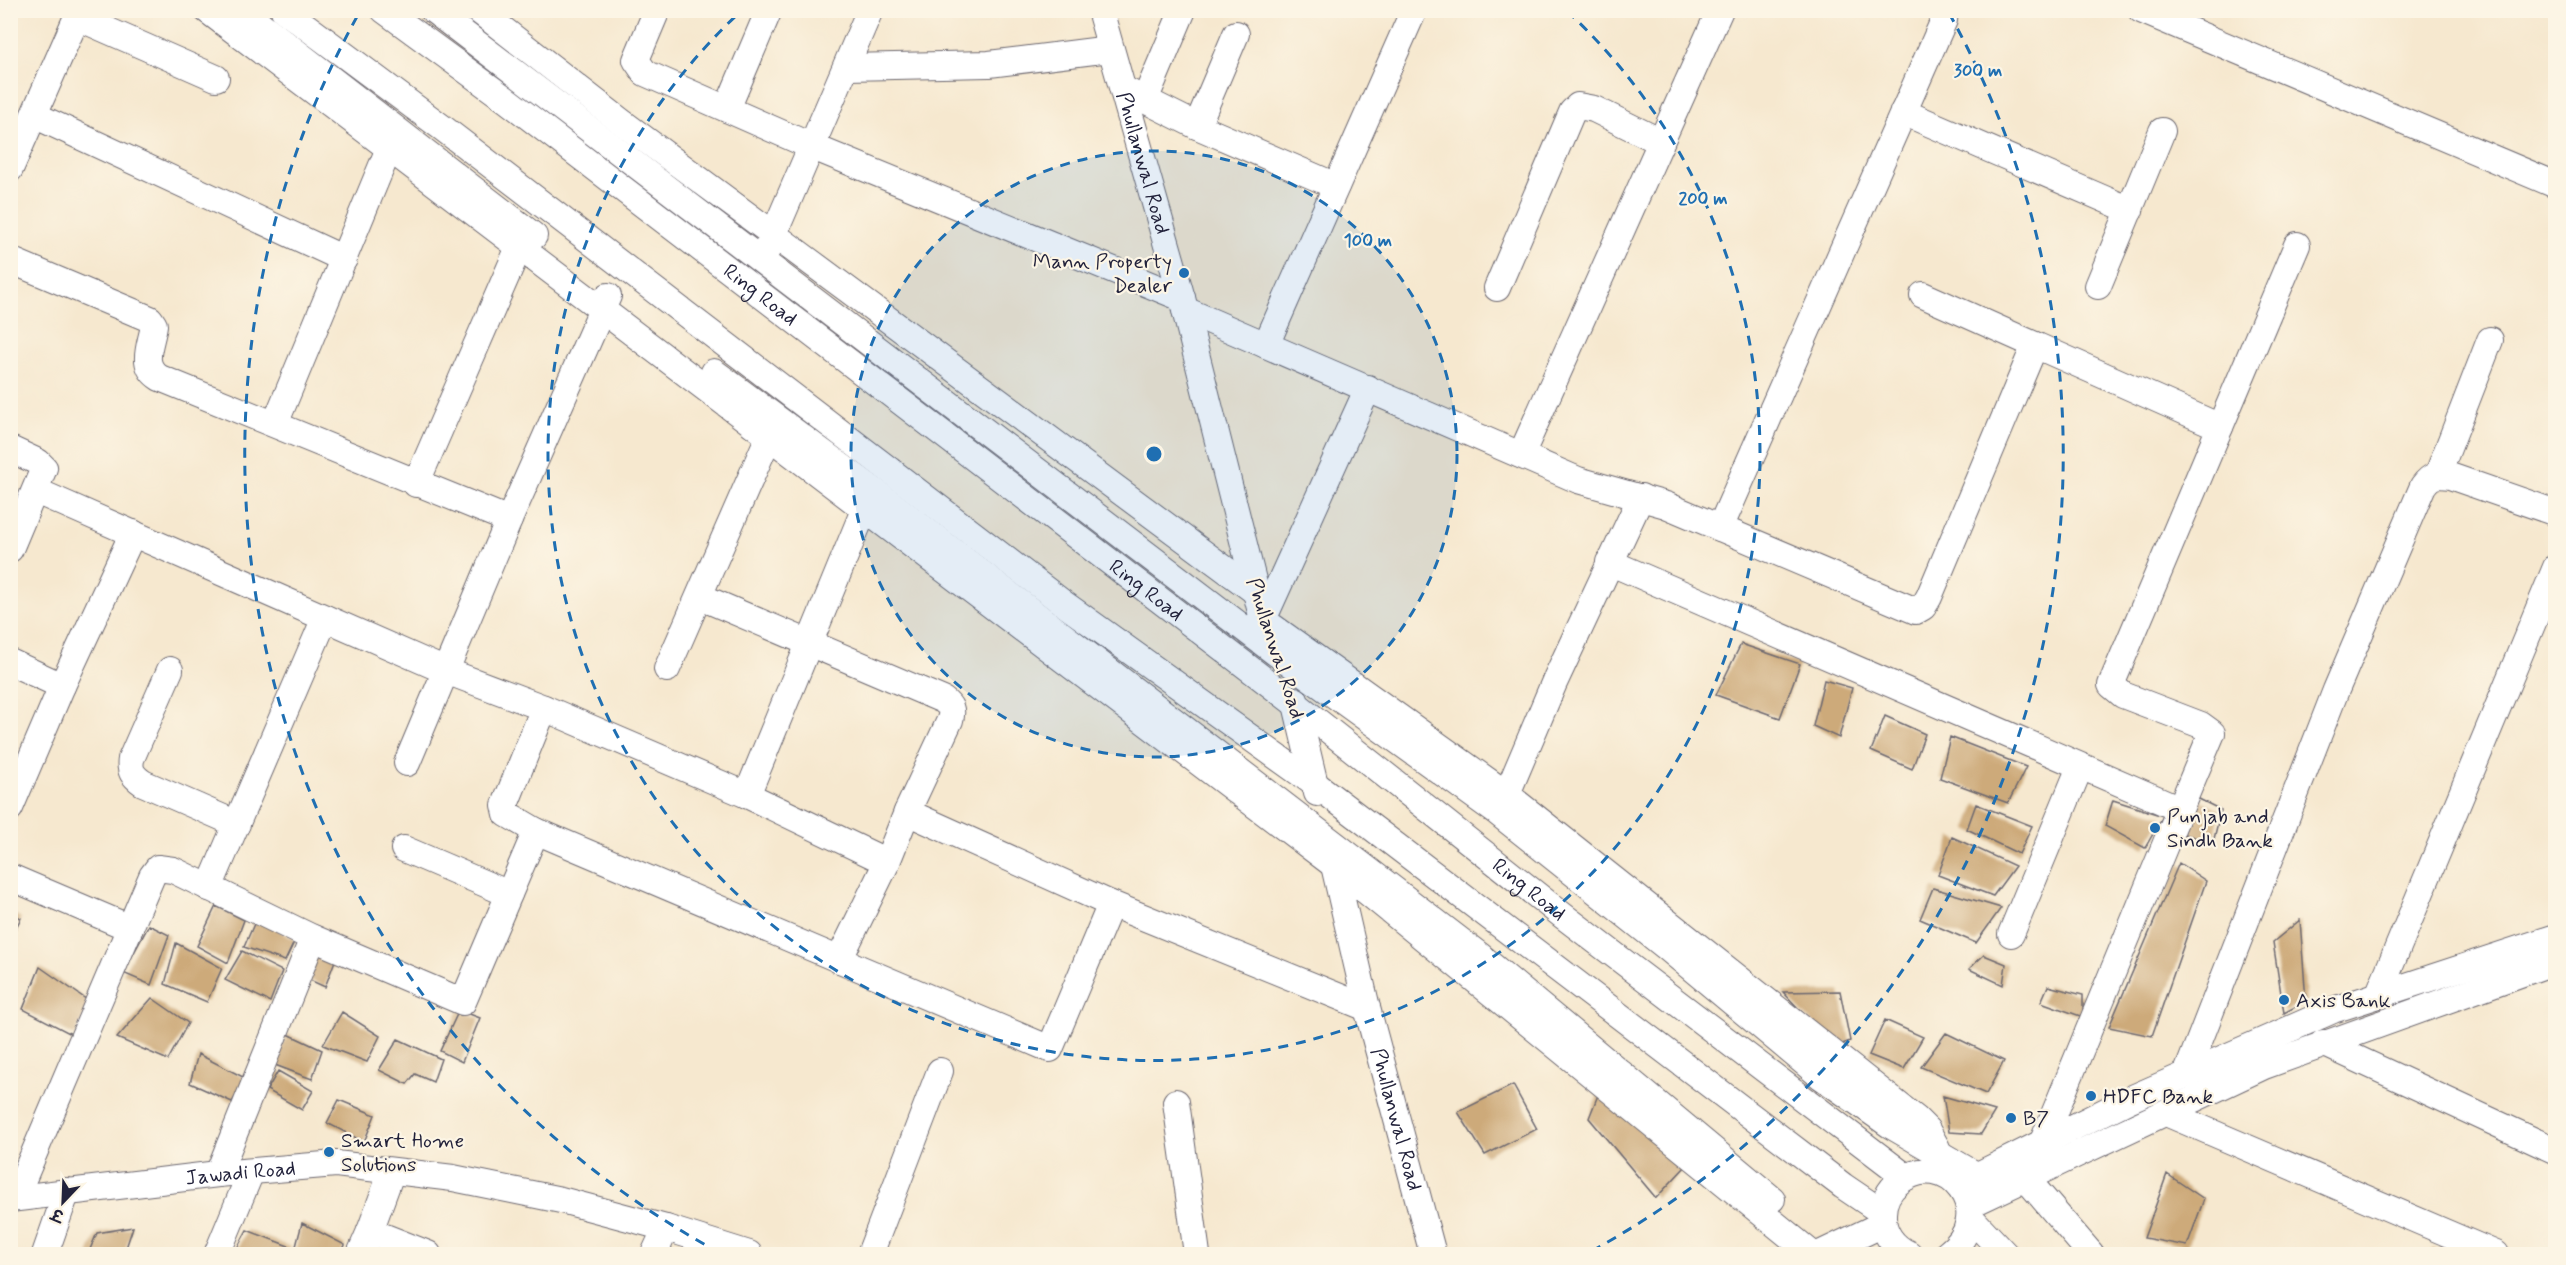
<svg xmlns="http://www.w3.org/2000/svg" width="2566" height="1265" font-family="Mynerve,'Playpen Sans Deva',sans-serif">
<rect width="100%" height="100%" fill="#fcf5e5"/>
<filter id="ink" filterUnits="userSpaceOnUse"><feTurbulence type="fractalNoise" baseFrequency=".0167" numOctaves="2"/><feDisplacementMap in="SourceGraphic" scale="12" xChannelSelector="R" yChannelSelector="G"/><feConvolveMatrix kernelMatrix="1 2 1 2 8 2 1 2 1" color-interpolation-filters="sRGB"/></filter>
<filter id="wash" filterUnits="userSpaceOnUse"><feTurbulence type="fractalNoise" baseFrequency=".008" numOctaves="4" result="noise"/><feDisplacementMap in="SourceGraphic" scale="24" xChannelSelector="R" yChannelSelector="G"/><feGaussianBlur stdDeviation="1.35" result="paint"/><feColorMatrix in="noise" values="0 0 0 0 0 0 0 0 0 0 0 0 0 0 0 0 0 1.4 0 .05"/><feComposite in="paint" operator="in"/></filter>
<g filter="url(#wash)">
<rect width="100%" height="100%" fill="#f6e8cf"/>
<g id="blocks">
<path fill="#cdaa7a" d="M1741,644L1800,664L1780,718L1716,695Z
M1824,680L1852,688L1839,738L1813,726Z
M1885,716L1925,734L1912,769L1871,751Z
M1950,737L2026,767L2008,803L1940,778Z
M2197,798L2221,810L2213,843L2184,834Z
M2113,800L2163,816L2145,848L2105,826Z
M1976,804L2032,826L2019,854L1967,829Z
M1952,837L2015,866L1993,896L1938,875Z
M2179,863L2206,881L2152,1036L2109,1027Z
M1933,888L2001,908L1976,943L1920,919Z
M216,906L244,920L228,963L197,946Z
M10,912L21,918L10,939Z
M257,917L295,940L285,961L244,947Z
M2300,920L2306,1001L2284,1013L2273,942Z
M149,925L169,935L151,985L123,973Z
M176,943L222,968L207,1002L165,984Z
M242,951L282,971L270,1002L225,980Z
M317,951L336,958L325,987L303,977Z
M1984,955L2006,964L2003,985L1969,969Z
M40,967L90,1002L75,1036L23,1009Z
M2048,986L2083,995V1017L2041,1002Z
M1840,991L1850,1041L1835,1047L1783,992Z
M152,998L188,1023L168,1060L117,1038Z
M459,1010L480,1018L462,1062L440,1051Z
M342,1012L380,1036L367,1062L323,1045Z
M1885,1020L1923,1037L1904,1069L1869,1055Z
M1946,1033L2004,1061L1986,1094L1921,1067Z
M288,1034L322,1050L312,1079L275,1065Z
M398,1039L441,1059L433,1082L415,1074L407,1084L379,1070Z
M198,1054L247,1079L232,1102L190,1083Z
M278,1071L313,1091L302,1110L267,1090Z
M1513,1085L1537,1129L1485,1155L1458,1112Z
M1598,1095L1685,1167L1656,1198L1589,1118Z
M1943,1096L1995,1111L1981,1134L1949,1132Z
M339,1100L375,1115L364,1142L327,1123Z
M2167,1174L2204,1199L2187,1246L2144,1238Z
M302,1223L345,1245L341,1254H294Z
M133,1227L124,1254H88L97,1233Z
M247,1230L291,1247L288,1254H234Z
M2433,1248L2445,1254H2430Z"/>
</g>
</g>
<g filter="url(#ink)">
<use href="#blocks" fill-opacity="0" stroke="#6c676f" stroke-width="1.5"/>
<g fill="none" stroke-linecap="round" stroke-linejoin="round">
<defs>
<g id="minor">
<path d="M207,10L1334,865L1812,1254"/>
<path d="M242,10L534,236"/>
<path d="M284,10L444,129L1063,603L1315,784L1843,1186L1883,1213"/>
<path id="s1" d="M384,10L508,101L1297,705L1562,915L1906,1177"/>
<path d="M433,10L1276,653L1498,813L1665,946L1822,1077L1890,1125L1976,1175"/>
<path d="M478,10L623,123L1256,592"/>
<path d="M657,10L636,60L645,73L813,147L1182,298"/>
<path id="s2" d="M1100,10L1182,298L1263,620L1276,652"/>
<path d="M2141,10L2556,185"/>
<path d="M77,17L216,78"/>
<path d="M847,67L989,64L1110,49"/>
<path d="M1123,89L1197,126L1336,186"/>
<path d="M1145,100L1183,10"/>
<path d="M727,109L769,10"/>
<path d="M1903,112L2130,210"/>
<path d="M34,115L344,259"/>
<path d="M1197,126L1236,34"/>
<path d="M10,169L80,10"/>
<path d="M767,250L870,10"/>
<path d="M10,260L150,319L154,325C151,346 139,365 160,378L509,520"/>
<path d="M2098,286L2162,131"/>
<path d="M1497,288L1572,112L1578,106L1594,109L1661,142"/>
<path d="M1923,295L2035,345"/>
<path d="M1185,310L1266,345L1414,10"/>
<path d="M1266,345L1578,480L1666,505L1916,611L1923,607L1929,597L2035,345L2220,427L2111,685L2123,695L2201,725L2212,733L2180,809"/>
<path d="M714,372L880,495L1479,955L1772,1199"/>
<path d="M1368,388L1263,620L1506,794L1916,1119L1927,1130L1937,1148"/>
<path d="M275,424L395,134"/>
<path d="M2220,427L2297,245"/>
<path d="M10,449L38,462L44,468L10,549"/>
<path d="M1521,455L1720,10"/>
<path d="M2438,474L2490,340"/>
<path d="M416,484L526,231"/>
<path d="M36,491L446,671L544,708L747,795L887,862"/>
<path d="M1720,528L1944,20L1945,10"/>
<path d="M1609,562L2180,809L2043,1141"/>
<path d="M701,597L943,700C951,706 953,710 950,720L907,812"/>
<path d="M10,662L62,686L10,808"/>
<path d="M667,669L769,436"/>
<path d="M170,670L131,759C129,771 133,776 143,783L237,824"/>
<path d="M62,686L133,533"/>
<path d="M1295,700L1317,793"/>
<path d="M407,763L509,520L608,296"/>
<path d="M747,795L864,510"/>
<path d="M1501,808L1554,683L1641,497"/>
<path d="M536,831L507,814L505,805L544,708"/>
<path d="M404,849L509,894"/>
<path id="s3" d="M1333,861L1367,1008L1433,1254"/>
<path d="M10,877L130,928"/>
<path d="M209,888L325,618"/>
<path d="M2011,934L2080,767"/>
<path d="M839,960L887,862L907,812L1111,904"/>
<path d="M2379,993L2556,567"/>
<path d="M2323,1043L2556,1151"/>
<path d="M2186,1075L2336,690L2423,486C2431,475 2436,474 2450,476L2556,513"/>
<path d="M1176,1102L1197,1254"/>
<path d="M2166,1113L2496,1254"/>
<path d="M2017,1168L2091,1254"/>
<path d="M218,1174L313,938L463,1002L536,831L1050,1049L1111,904L1367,1008"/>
<path d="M1958,1185L2128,1100L2333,1010L2556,937"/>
<path d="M15,1198L152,876L158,868L173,870L313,938"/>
<path id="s4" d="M10,1199L218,1174L336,1164L453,1178L561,1200L666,1228L749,1254"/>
<path d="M1969,1205L2264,1066L2556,961"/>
<path d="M1971,1218L2005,1254"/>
<path d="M370,1231L392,1171"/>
<path d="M45,1254L67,1191"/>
<path d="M217,1254L251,1172"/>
<path d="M360,1254L370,1231L428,1254"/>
<path d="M654,1254L666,1228"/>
<path d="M870,1254L940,1071"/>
<path d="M1820,1254L1883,1224"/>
<path d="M1909,1254C1893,1247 1882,1232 1883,1214C1883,1202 1889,1190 1899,1182C1946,1145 2001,1214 1947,1254"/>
</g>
</defs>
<use href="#minor" stroke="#6c676f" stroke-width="28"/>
<use href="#minor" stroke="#fff" stroke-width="26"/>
</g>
</g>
<circle cx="1154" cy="454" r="303" fill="#1f6fb2" fill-opacity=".12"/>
<g fill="none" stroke="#1f6fb2" stroke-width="3" stroke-dasharray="10 8">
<circle cx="1154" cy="454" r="303"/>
<path d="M1567 11A606 606 0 1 1 741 11"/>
<path d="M720 1253A909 909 0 0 1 359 13M1949 13A909 909 0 0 1 1588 1253"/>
</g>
<g fill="#1f6fb2" stroke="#fcf5e5" stroke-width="2">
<circle cx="1184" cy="273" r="6"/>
<circle cx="2155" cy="828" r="6"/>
<circle cx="2284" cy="1000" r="6"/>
<circle cx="2091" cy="1096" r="6"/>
<circle cx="2011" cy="1118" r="6"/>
<circle cx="329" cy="1152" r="6"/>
</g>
<g text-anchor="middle" stroke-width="4.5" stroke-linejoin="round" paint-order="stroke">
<g font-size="21" fill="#22223b" stroke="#fcf5e5">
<text dy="7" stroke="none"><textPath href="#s2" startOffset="159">Phullanwal Road</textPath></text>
<text dy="7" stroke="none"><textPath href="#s1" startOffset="472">Ring Road</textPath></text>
<text dy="7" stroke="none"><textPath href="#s1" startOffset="958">Ring Road</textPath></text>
<text transform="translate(1276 648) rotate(72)" y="7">Phullanwal Road</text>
<text dy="7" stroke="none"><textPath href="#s1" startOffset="1444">Ring Road</textPath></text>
<text dy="7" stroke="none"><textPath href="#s3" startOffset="266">Phullanwal Road</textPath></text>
<text dy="7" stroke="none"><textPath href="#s4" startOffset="232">Jawadi Road</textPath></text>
</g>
<g font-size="21" fill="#22223b" stroke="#fcf5e5" text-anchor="start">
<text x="1172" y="268" text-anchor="end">Mann Property<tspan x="1172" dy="24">Dealer</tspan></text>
<text x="2167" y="823">Punjab and<tspan x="2167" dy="24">Sindh Bank</tspan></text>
<text x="2296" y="1007">Axis Bank</text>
<text x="2103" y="1103">HDFC Bank</text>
<text x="2023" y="1125">B7</text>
<text x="341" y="1147">Smart Home<tspan x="341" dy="24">Solutions</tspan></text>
</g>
</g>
<circle cx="1154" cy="454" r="9" fill="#1f6fb2" stroke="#fcf5e5" stroke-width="3"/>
<g font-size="18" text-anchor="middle" font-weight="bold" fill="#1f6fb2" stroke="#fcf5e5" stroke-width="4.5" stroke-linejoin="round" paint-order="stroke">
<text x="1978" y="76">300 m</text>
<text x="1703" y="204">200 m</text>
<text x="1368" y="246">100 m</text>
</g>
<rect width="2566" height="1265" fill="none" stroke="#fcf5e5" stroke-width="36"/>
<g transform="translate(63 1202) rotate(203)" stroke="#fcf5e5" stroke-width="4.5" paint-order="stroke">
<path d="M0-4.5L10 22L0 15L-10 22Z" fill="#22223b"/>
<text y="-9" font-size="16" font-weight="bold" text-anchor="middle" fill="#22223b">उ</text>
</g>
</svg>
